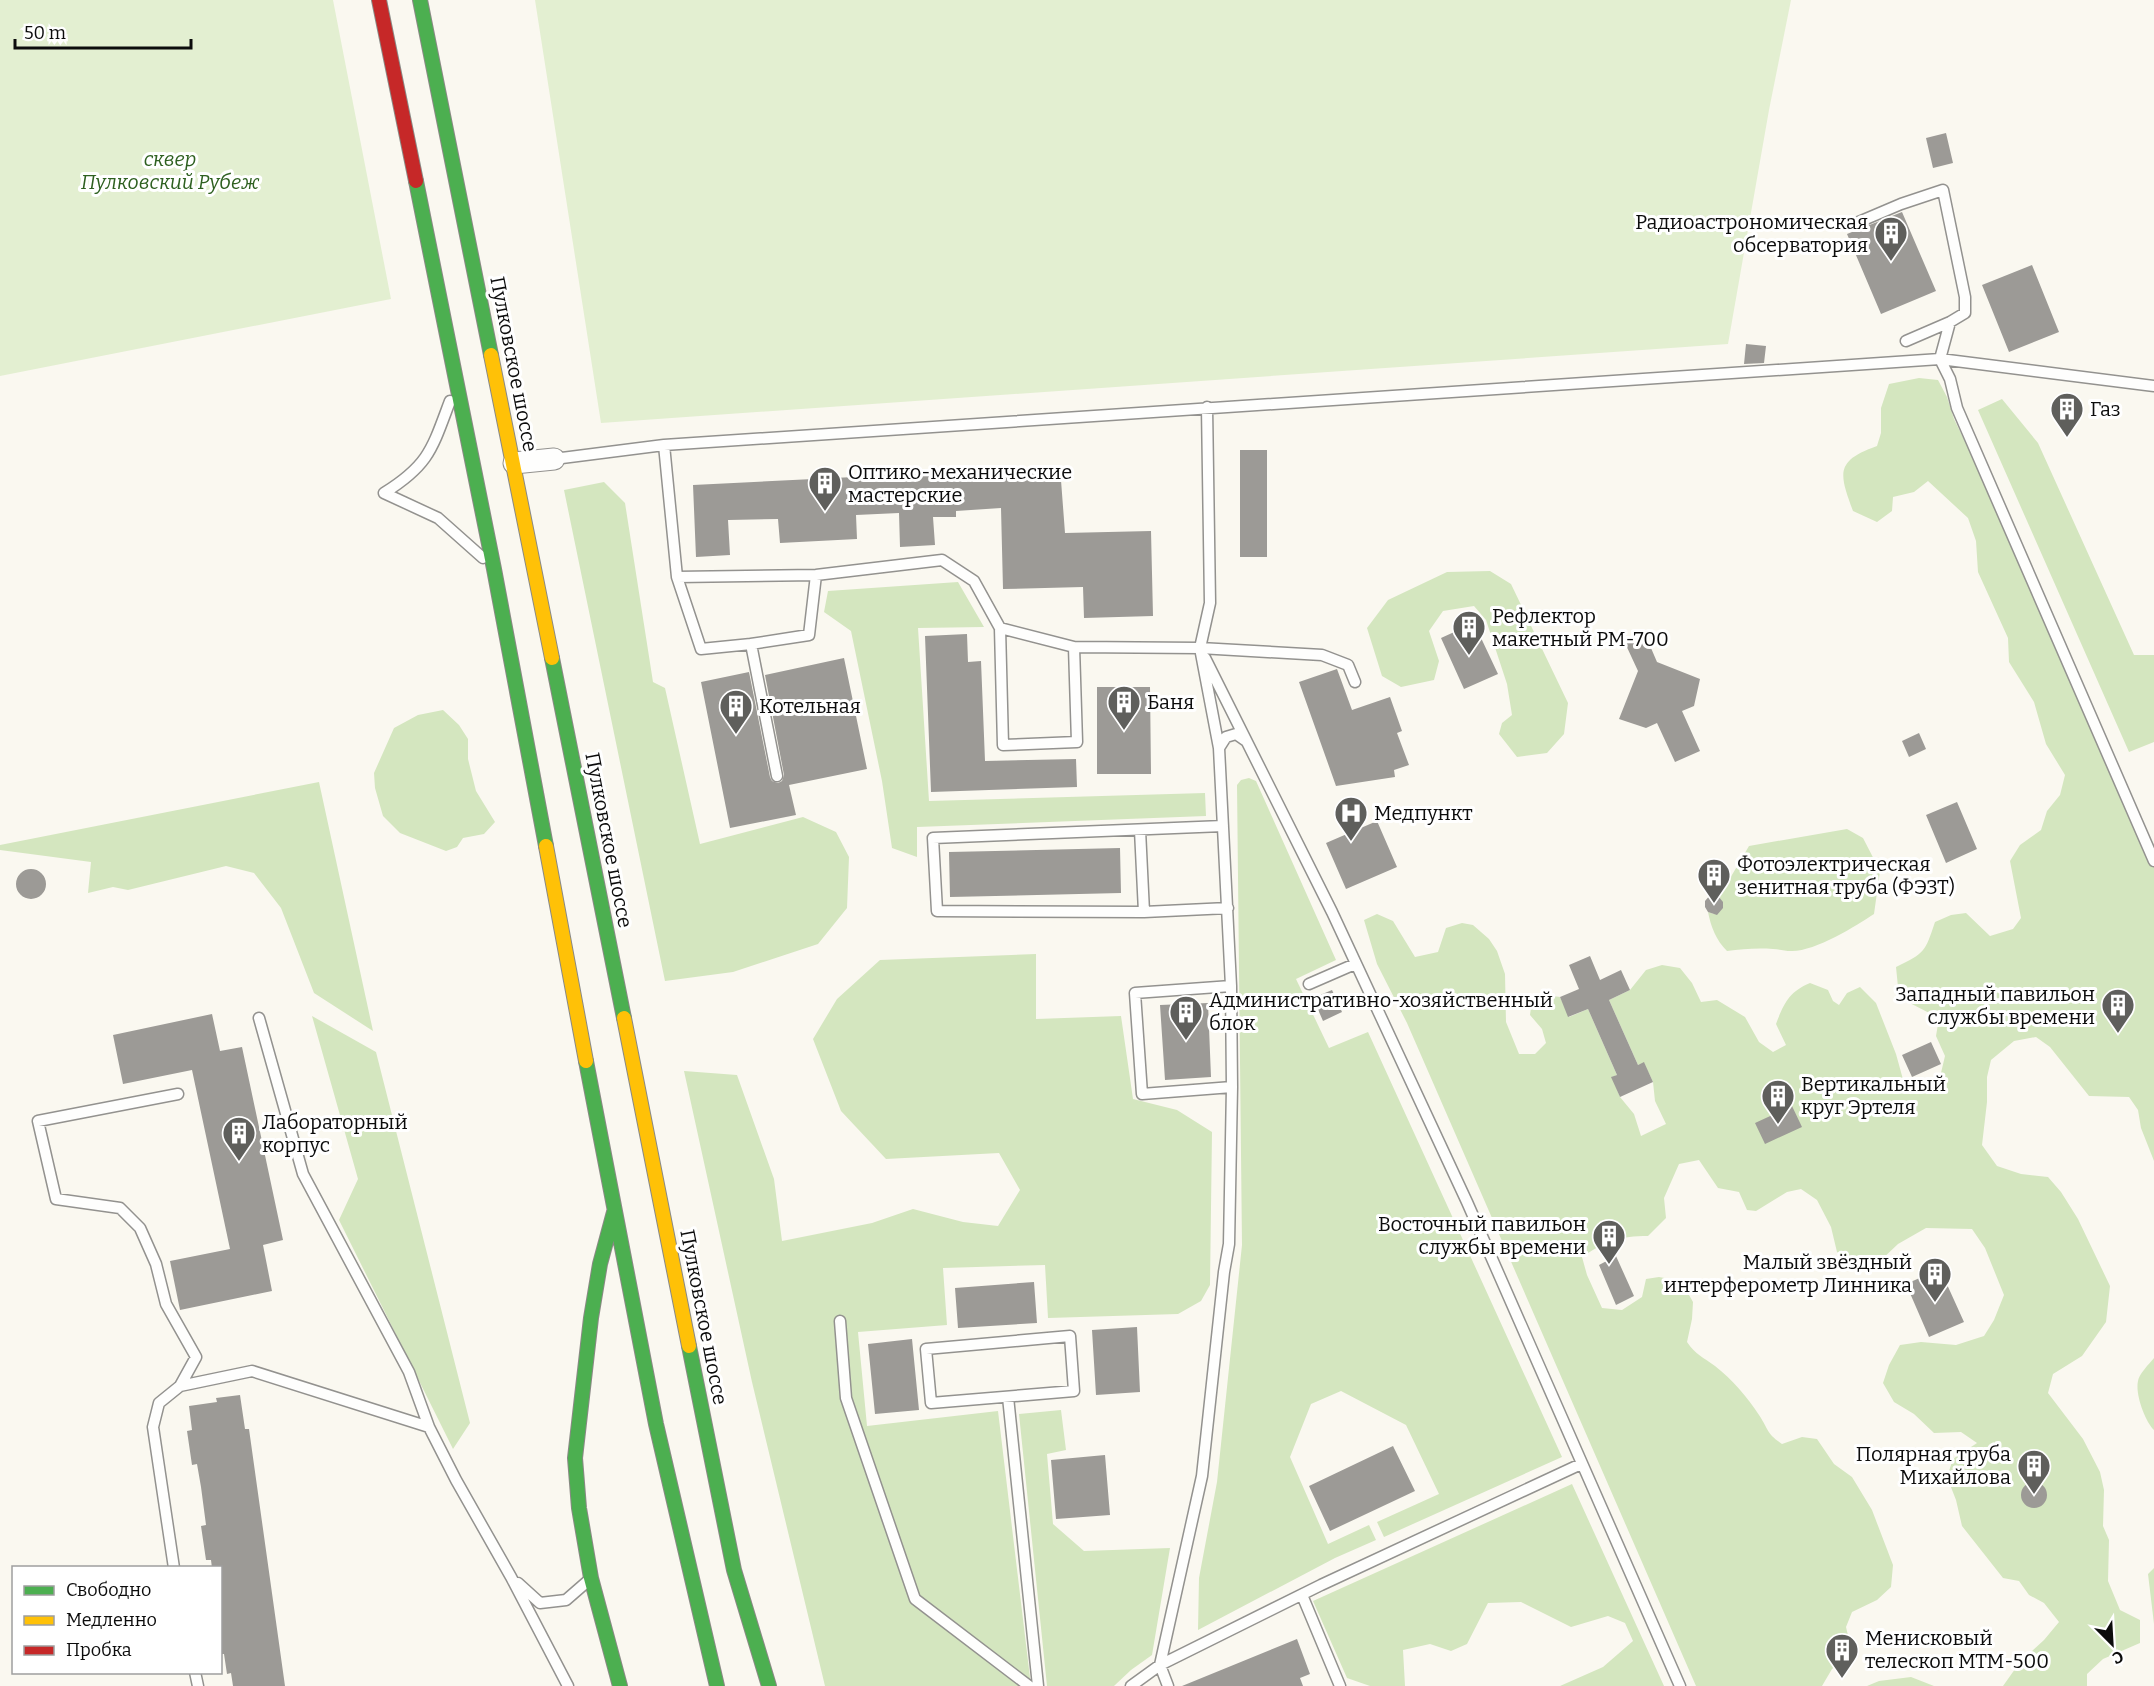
<svg xmlns="http://www.w3.org/2000/svg" width="2154" height="1686" font-family="Bitter,serif">
<rect width="100%" height="100%" fill="#faf8f0"/>
<path fill="#e3efd1" d="M0,0H333L391,299L0,376Z
M535,0H1791L1769,110L1728,344L601,423Z"/>
<path fill="#d4e6bf" d="M1919,378L1938,380L1947,397L1954,419L2002,517L2154,860V1161L2141,1128L2138,1110L2129,1097L2089,1096L2050,1047L2036,1037L2014,1041L1991,1060L1987,1077V1102L1982,1145L1997,1166L2021,1174L2048,1177L2061,1192L2078,1219L2110,1286L2106,1322L2082,1356L2053,1374L2048,1393L2083,1439L2100,1472L2104,1490L2103,1526L2109,1540L2108,1581L2120,1610L2140,1620V1643L2103,1659L2087,1674V1686H2003L2020,1662L2044,1640L2059,1622L2044,1603L2029,1595L2019,1581L2003,1578L1962,1526L1956,1500L1947,1477L1953,1459L1977,1443L1961,1432L1934,1433L1914,1414L1894,1402L1883,1383L1889,1365L1900,1345L1921,1342L1956,1345L1984,1336L1994,1320L2004,1295L1985,1248L1972,1229L1926,1228L1898,1244L1878,1263H1855L1837,1252L1831,1227L1817,1200L1801,1189L1787,1192L1756,1211L1747,1210L1739,1192L1718,1188L1699,1160L1679,1164L1664,1198L1666,1218L1648,1236C1620,1236 1606,1241 1582,1257L1587,1275L1602,1308L1622,1310L1642,1297L1646,1279L1659,1277L1681,1281L1693,1302L1692,1319L1687,1342C1696,1355 1703,1357 1715,1366C1732,1379 1748,1398 1759,1415C1769,1430 1766,1433 1782,1444L1802,1437L1817,1439L1834,1464L1852,1477L1872,1510L1893,1565L1891,1587L1877,1600L1852,1612L1846,1627L1850,1644L1844,1661L1832,1669L1822,1686H1696L1407,1023L1377,964L1364,920L1377,914L1393,921L1415,957L1438,952L1446,928L1462,923L1473,925L1489,939L1497,951L1505,974L1506,1022L1519,1054H1535L1546,1043L1542,1029L1530,1015L1532,1000L1546,995L1560,997L1569,1017L1588,1009L1617,1075L1612,1077L1620,1097L1634,1114L1641,1136L1666,1124L1655,1101L1653,1082L1644,1063L1638,1065L1609,1000L1630,990L1646,970L1662,965L1680,968L1692,983L1701,1002L1717,1000L1745,1017L1759,1042L1773,1052L1786,1045L1776,1024C1784,1003 1789,992 1810,983L1828,990L1833,1001L1839,1005L1847,993L1860,987L1876,1003L1896,1054L1904,1083L1919,1086L1940,1077L1945,1056L1936,1036L1939,1018L1902,999L1898,987L1896,967C1925,953 1925,952 1935,922L1951,915L1966,913L1990,936L2013,929L2021,918L2010,861L2020,845L2041,830L2047,811L2060,795L2065,775L2046,744L2034,702L2009,662L2008,638L1978,572L1976,541L1968,518L1928,481L1914,492L1893,497L1892,511L1877,522L1853,511C1839,473 1835,461 1877,446L1881,433V408L1889,384Z
M2002,399L2038,443L2134,655H2154V742L2129,752L1978,410Z
M604,482L625,503L653,682L665,688L700,844L803,817L836,832L849,857L847,908L818,944L733,972L665,981L564,490Z
M1490,571L1511,584L1568,703L1564,734L1547,753L1517,757L1499,734L1502,723L1512,715L1507,684L1486,620L1474,606L1443,611L1429,631L1439,661L1434,680L1401,687L1382,676L1367,628L1388,600L1447,572Z
M958,582L984,627L918,628L929,801L1205,793L1206,816L917,827V857L892,848L882,781L851,631L824,612L828,591Z
M443,710L459,725L468,739V759L476,791L495,822L484,834L463,838L457,847L446,851L400,833L383,816L375,788L374,773L394,728L418,715Z
M1249,778L1256,781L1336,960L1296,979L1329,1048L1368,1032L1562,1457L1384,1537L1377,1522L1439,1494L1406,1425L1341,1391L1311,1404L1290,1457L1328,1544L1369,1525L1376,1540L1335,1558L1198,1630L1199,1578L1217,1482L1242,1245L1237,785L1241,780Z
M319,782L373,1031L314,993L281,908L254,873L226,866L128,890L113,887L88,893L91,862L0,850V845Z
M1847,829L1863,838L1880,871L1874,914C1856,926 1814,952 1791,951C1785,951 1779,949 1773,949C1757,948 1742,949 1727,951C1716,940 1711,927 1708,912L1714,914C1723,911 1725,905 1719,897L1749,846Z
M1036,954V1019L1121,1016L1133,1099L1177,1110L1212,1132L1210,1285L1201,1301L1178,1314L1048,1318L1045,1265L943,1268L947,1325L858,1332L867,1426L998,1411L1031,1686H825L752,1382L684,1071L737,1075L774,1179L782,1241L872,1223L913,1209L963,1222L998,1226L1020,1190L999,1153L886,1159L841,1111L813,1039L837,999L880,960Z
M312,1016L376,1052L470,1423L453,1449L339,1220L358,1179Z
M2154,1358V1430C2145,1421 2135,1394 2138,1381C2139,1374 2149,1364 2154,1358Z
M1061,1410L1066,1450L1047,1454L1053,1524L1084,1551L1170,1548L1152,1655L1131,1670L1114,1686H1047L1019,1414Z
M1572,1484L1664,1686H1560L1603,1667L1633,1641L1625,1623L1608,1616L1571,1627L1521,1602L1488,1603L1467,1644L1451,1651L1430,1644L1403,1650L1405,1686H1370L1347,1678L1313,1601Z
M2154,1568V1624L2148,1574Z
M1911,1677L1934,1686H1867L1879,1681Z"/>
<path fill="#9c9a96" d="M1946,133L1953,163L1933,168L1926,138Z
M1902,212L1936,291L1881,314L1847,234Z
M2032,265L2059,332L2009,352L1982,285Z
M1746,344L1766,346L1764,363L1744,364Z
M1240,450H1267V557H1240Z
M1060,467L1065,533L1151,531L1153,616L1084,618L1083,587L1003,589L1001,508L956,511V517H933L935,545L900,547L899,513L856,515L857,539L780,543L778,519L728,520L730,555L696,557L693,485Z
M1474,623L1498,674L1464,689L1441,638Z
M967,634L968,662L981,661L985,761L1076,759L1077,787L931,792L925,636Z
M1645,634L1657,662L1700,679L1694,706L1682,711L1700,751L1675,762L1657,723L1646,728L1619,719L1638,671L1625,643Z
M844,658L867,769L789,785L796,815L730,828L701,682L749,672L770,777L772,781L778,783L782,781L784,775L765,675Z
M1337,669L1352,710L1390,697L1402,731L1397,733L1409,765L1394,770L1395,777L1336,786L1299,682Z
M1097,687H1150L1151,774H1097Z
M1919,733L1926,749L1909,757L1902,741Z
M1957,802L1977,849L1946,863L1926,815Z
M1377,821L1397,867L1346,889L1326,843Z
M1120,848L1121,893L950,897L949,852Z
M16 884a15 15 0 1 1 30 0a15 15 0 1 1-30 0Z
M1711,894L1719,897L1723,902V908L1717,915L1708,912L1705,907V901Z
M1590,956L1600,980L1621,970L1630,990L1609,1000L1638,1065L1644,1062L1653,1082L1620,1097L1611,1077L1617,1075L1588,1009L1568,1017L1560,997L1579,989L1569,965Z
M1332,990L1342,1012L1323,1021L1313,998Z
M1208,1003L1211,1077L1165,1080L1160,1005Z
M212,1014L220,1051L242,1047L283,1240L263,1245L272,1291L180,1310L170,1261L230,1249L192,1070L123,1084L113,1035Z
M1931,1042L1941,1064L1912,1077L1902,1055Z
M1792,1106L1802,1127L1765,1144L1755,1123Z
M1616,1256L1634,1296L1616,1305L1599,1265Z
M1940,1269L1964,1322L1929,1337L1906,1284Z
M1034,1282L1037,1323L958,1328L955,1288Z
M1137,1327L1140,1392L1096,1395L1092,1330Z
M912,1339L919,1410L875,1414L868,1344Z
M240,1395L245,1429H249L285,1686H233L231,1673L227,1674L224,1654H220V1568H212L211,1560H206L201,1526L206,1525L201,1487L197,1464L192,1465L187,1431L192,1430L189,1406L217,1402L216,1398Z
M1393,1446L1415,1491L1330,1531L1309,1486Z
M1105,1455L1110,1515L1056,1519L1051,1460Z
M2021 1495a13 13 0 1 1 26 0a13 13 0 1 1-26 0Z
M1297,1639L1310,1674L1300,1678L1303,1686H1182Z"/>
<g fill="none" stroke-linecap="round" stroke-linejoin="round">
<defs>
<path id="lane" d="M1854,224L1901,204L1943,190L1965,297V313L1950,322L1906,341
M1950,322L1940,359L1950,379L1957,408L2154,861
M450,401C432,449 429,465 384,493L438,518L483,558
M664,445L677,577L816,575L942,560L974,581L1000,628L1074,647L1200,648L1322,655L1348,665L1355,682
M554,459L664,445L1940,359L2154,386
M677,577L701,649L751,644
M1000,628L1003,745L1077,742L1074,647
M1205,658L1332,912L1467,1202L1680,1686
M1219,748L1226,737L1236,734L1246,741
M777,776L751,644L809,635L816,575
M1223,826L933,838L937,911L1144,912L1228,908
M1140,830L1144,912
M1309,984L1355,964
M1231,986L1135,993L1142,1094L1232,1087
M259,1018L303,1174L409,1372L429,1427L456,1480L511,1577L568,1686
M178,1094L38,1121L56,1199L120,1208L140,1228L156,1264L166,1304L196,1357L180,1386
M840,1321L846,1398L915,1599L1029,1686
M1070,1336L1074,1391L931,1403L926,1349Z
M1008,1397L1038,1686
M174,1568L153,1427L159,1403L180,1386L252,1371L429,1427
M518,1583L540,1603L566,1600L589,1580
M1302,1595L1340,1686
M195,1672L198,1686
M1131,1686L1160,1665L1321,1585L1581,1464
M1168,1686L1160,1665L1202,1476L1224,1272L1229,1244L1232,1087L1231,986L1219,748L1200,648L1210,603L1207,407"/>
<path id="street" d="M514,463L554,459"/>
<path id="fast" d="M420,0L491,355
M416,181L494,569L546,846
M552,658L624,1018
M586,1061L656,1424L717,1686
M614,1212L600,1264L591,1318L575,1458L579,1508L591,1578L620,1686
M689,1346L734,1570L769,1686"/>
<path id="slow" d="M491,355L552,658
M546,846L586,1061
M624,1018L689,1346"/>
<path id="jam" d="M379,0L416,181"/>
</defs>
<use href="#lane" stroke="#93928f" stroke-width="13"/>
<use href="#street" stroke="#93928f" stroke-width="23"/>
<use href="#fast" stroke="#8a8985" stroke-width="16"/>
<use href="#slow" stroke="#8a8985" stroke-width="16"/>
<use href="#jam" stroke="#8a8985" stroke-width="16"/>
<use href="#lane" stroke="#fefefd" stroke-width="10"/>
<use href="#street" stroke="#fefefd" stroke-width="21"/>
<use href="#fast" stroke="#4caf50" stroke-width="14"/>
<use href="#slow" stroke="#ffc107" stroke-width="14"/>
<use href="#jam" stroke="#c62828" stroke-width="14"/>
</g>
<defs>
<symbol id="building-pin" viewBox="-11 -11 22 30"><path d="M0 17L-7.5 6A9.5 9.5 0 1 1 7.5 6Z" fill="#5f5f5c" stroke="#fff"/><path d="M-4-6H4V6H1V3H-1V6H-4ZM-2.5-4.3h1.7v1.8h-1.7ZM.8-4.3h1.7v1.8H.8ZM-2.5-1h1.7V.8h-1.7ZM.8-1h1.7V.8H.8Z" fill="#fff"/></symbol>
<symbol id="hospital-pin" viewBox="-11 -11 22 30"><path d="M0 17L-7.5 6A9.5 9.5 0 1 1 7.5 6Z" fill="#5f5f5c" stroke="#fff"/><path d="M-5-5h3v3.5h4V-5h3V5h-3V1.5h-4V5h-3Z" fill="#fff"/></symbol>
</defs>
<g fill-rule="evenodd">
<use href="#building-pin" x="1872" y="214" width="38" height="52"/>
<use href="#building-pin" x="2048" y="390" width="38" height="52"/>
<use href="#building-pin" x="806" y="464" width="38" height="52"/>
<use href="#building-pin" x="1450" y="608" width="38" height="52"/>
<use href="#building-pin" x="1105" y="683" width="38" height="52"/>
<use href="#building-pin" x="717" y="687" width="38" height="52"/>
<use href="#hospital-pin" x="1332" y="794" width="38" height="52"/>
<use href="#building-pin" x="1695" y="856" width="38" height="52"/>
<use href="#building-pin" x="2099" y="986" width="38" height="52"/>
<use href="#building-pin" x="1167" y="993" width="38" height="52"/>
<use href="#building-pin" x="1759" y="1077" width="38" height="52"/>
<use href="#building-pin" x="220" y="1114" width="38" height="52"/>
<use href="#building-pin" x="1590" y="1217" width="38" height="52"/>
<use href="#building-pin" x="1916" y="1255" width="38" height="52"/>
<use href="#building-pin" x="2015" y="1447" width="38" height="52"/>
<use href="#building-pin" x="1823" y="1631" width="38" height="52"/>
</g>
<g text-anchor="middle" stroke-width="6" stroke-linejoin="round" paint-order="stroke">
<g font-size="20" font-style="italic" fill="#2e6020" stroke="#fff">
<text x="170" y="166">сквер<tspan x="170" dy="23">Пулковский Рубеж</tspan></text>
</g>
<g font-size="20" fill="#0c0c0c" stroke="#fff" text-anchor="start">
<text x="1868" y="229" text-anchor="end">Радиоастрономическая<tspan x="1868" dy="23">обсерватория</tspan></text>
<text x="2090" y="416">Газ</text>
<text x="848" y="479">Оптико-механические<tspan x="848" dy="23">мастерские</tspan></text>
<text x="1492" y="623">Рефлектор<tspan x="1492" dy="23">макетный РМ-700</tspan></text>
<text x="1147" y="709">Баня</text>
<text x="759" y="713">Котельная</text>
<text x="1374" y="820">Медпункт</text>
<text x="1737" y="871">Фотоэлектрическая<tspan x="1737" dy="23">зенитная труба (ФЭЗТ)</tspan></text>
<text x="2095" y="1001" text-anchor="end">Западный павильон<tspan x="2095" dy="23">службы времени</tspan></text>
<text x="1209" y="1007">Административно-хозяйственный<tspan x="1209" dy="23">блок</tspan></text>
<text x="1801" y="1091">Вертикальный<tspan x="1801" dy="23">круг Эртеля</tspan></text>
<text x="262" y="1129">Лабораторный<tspan x="262" dy="23">корпус</tspan></text>
<text x="1586" y="1231" text-anchor="end">Восточный павильон<tspan x="1586" dy="23">службы времени</tspan></text>
<text x="1912" y="1269" text-anchor="end">Малый звёздный<tspan x="1912" dy="23">интерферометр Линника</tspan></text>
<text x="2011" y="1461" text-anchor="end">Полярная труба<tspan x="2011" dy="23">Михайлова</tspan></text>
<text x="1865" y="1645">Менисковый<tspan x="1865" dy="23">телескоп МТМ-500</tspan></text>
</g>
<g font-size="20" fill="#0c0c0c" stroke="#fff">
<text transform="translate(514 364) rotate(79)" y="7">Пулковское шоссе</text>
<text transform="translate(609 840) rotate(79)" y="7">Пулковское шоссе</text>
<text transform="translate(704 1317) rotate(79)" y="7">Пулковское шоссе</text>
</g>
</g>
<rect x="12" y="1566" width="210" height="108" fill="#ffffff" stroke="#9e9e9e" stroke-width="1.5"/>
<rect x="24" y="1586" width="30" height="9" fill="#4caf50" stroke="#9e9e9e" stroke-width="1.5"/>
<text x="66" y="1596" font-size="18" fill="#0c0c0c">Свободно</text>
<rect x="24" y="1616" width="30" height="9" fill="#ffc107" stroke="#9e9e9e" stroke-width="1.5"/>
<text x="66" y="1626" font-size="18" fill="#0c0c0c">Медленно</text>
<rect x="24" y="1646" width="30" height="9" fill="#c62828" stroke="#9e9e9e" stroke-width="1.5"/>
<text x="66" y="1656" font-size="18" fill="#0c0c0c">Пробка</text>
<g transform="translate(2112 1644) rotate(156)" stroke="#ffffff" stroke-width="4.5" paint-order="stroke">
<path d="M0-4.5L10 22L0 15L-10 22Z" fill="#0c0c0c"/>
<text y="-9" font-size="16" font-weight="bold" text-anchor="middle" fill="#0c0c0c">С</text>
</g>
<path d="M15 39v9h176v-9" fill="none" stroke="#0c0c0c" stroke-width="3"/>
<text x="24" y="39" font-size="18" fill="#0c0c0c" stroke="#ffffff" stroke-width="4.5" paint-order="stroke">50 m</text>
</svg>
